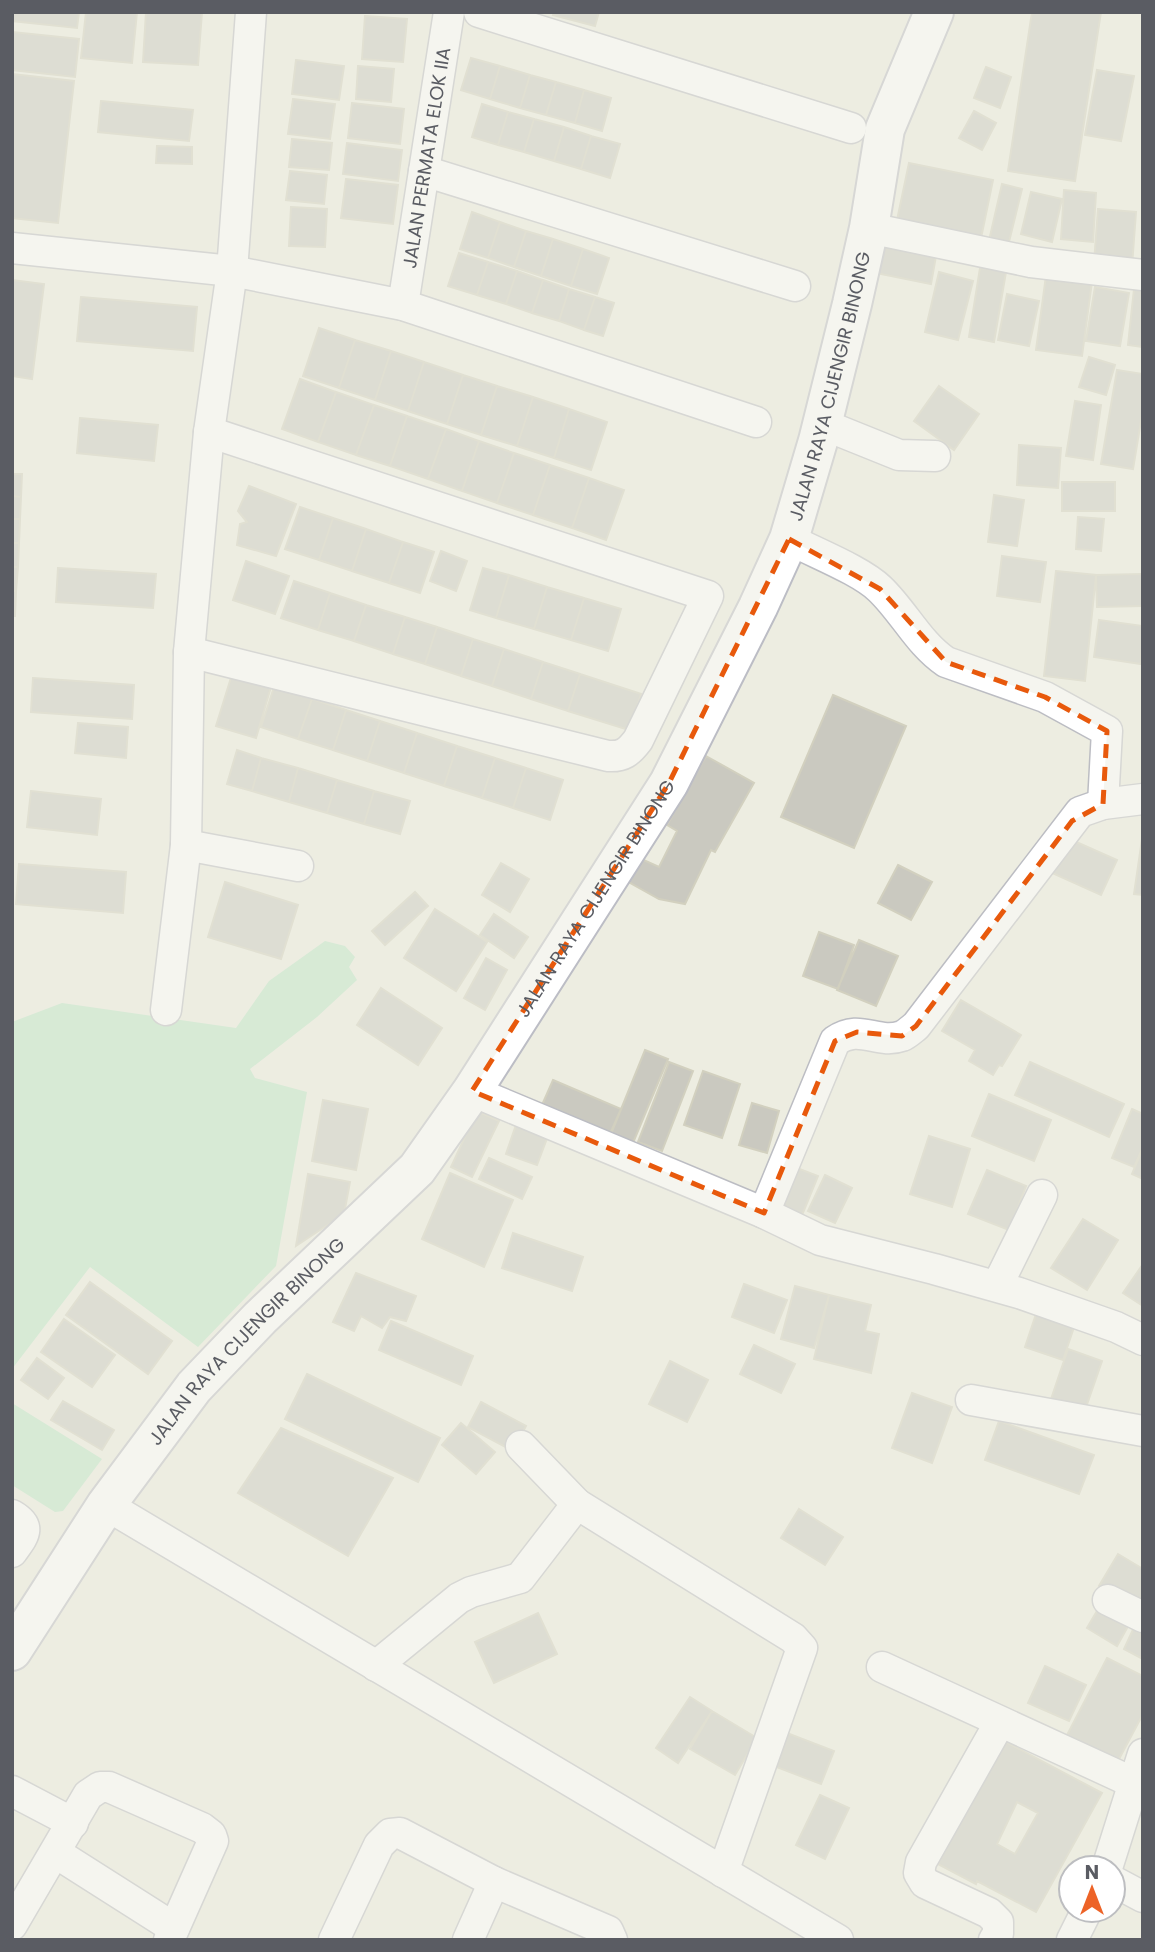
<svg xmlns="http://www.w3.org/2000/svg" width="1155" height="1952" font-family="Poppins,sans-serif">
<rect width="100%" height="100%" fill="#edede1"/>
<path fill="#bce6c6" d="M325,941L345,946L355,957L349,967L357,980L317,1017L250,1069L255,1078L307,1092L276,1266L198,1347L90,1267L12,1369V1022L62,1003L236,1028L269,981Z
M12,1403L102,1459L63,1511L55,1512L12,1485Z"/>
<path fill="#cac9c0" stroke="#d2d0bf" stroke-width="2" fill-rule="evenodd" d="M12,12H79L77,28L12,21Z
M86,12H137L132,63L81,58Z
M146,12H202L198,65L143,62Z
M554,12H599L595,26L553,15Z
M1032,12H1101L1075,181L1008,171Z
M365,16L407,19L403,62L362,59Z
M12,32L79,39L75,77L12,70Z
M471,58L500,66L490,99L461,90Z
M296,60L344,66L339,100L292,94Z
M358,66L394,69L391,102L356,99Z
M500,66L530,75L520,108L490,99Z
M986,67L1011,77L1000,108L974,98Z
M1097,70L1134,76L1121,141L1085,135Z
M12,74L74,81L58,223L12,218Z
M530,75L556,82L546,115L520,108Z
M556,82L584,90L575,123L546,115Z
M584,90L611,98L602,131L575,123Z
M293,99L335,104L330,139L288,134Z
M101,101L193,110L189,141L98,132Z
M352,103L404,109L400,144L348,138Z
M482,104L508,112L498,145L472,137Z
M974,111L996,123L982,150L959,138Z
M508,112L534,119L524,152L498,145Z
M534,119L564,127L554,161L524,152Z
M564,127L591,136L581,169L554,161Z
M591,136L620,144L610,178L581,169Z
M292,139L332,143L329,170L289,167Z
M347,143L402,150L398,181L343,174Z
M157,146L192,147V164L156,163Z
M909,163L993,180L980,243L896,225Z
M290,171L327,175L324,204L286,200Z
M346,179L398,185L393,224L341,218Z
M1002,184L1022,189L1007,250L988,245Z
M1064,190L1096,193L1093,242L1061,239Z
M1031,192L1062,199L1052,242L1021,234Z
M291,207L327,209L325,247L289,246Z
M1098,209L1136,212L1132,266L1094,263Z
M472,212L500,222L488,258L460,249Z
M500,222L526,231L514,267L488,258Z
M526,231L553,239L541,276L514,267Z
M878,234L938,245L931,284L871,272Z
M553,239L583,249L571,286L541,276Z
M583,249L609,258L597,294L571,286Z
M459,253L488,262L477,295L448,286Z
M488,262L517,271L506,304L477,295Z
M980,268L1006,272L994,342L969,337Z
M1047,268L1093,274L1082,356L1036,350Z
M517,271L543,280L532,313L506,304Z
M939,272L973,281L958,340L925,332Z
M12,280L44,284L32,379L12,376Z
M543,280L569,289L559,321L532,313Z
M1095,287L1129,293L1120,346L1086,341Z
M569,289L595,297L584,330L559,321Z
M1134,289H1143V347L1128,345Z
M1007,294L1039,301L1029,346L998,340Z
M81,297L197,307L193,351L77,341Z
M595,297L614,303L603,336L584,330Z
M319,328L355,340L339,388L303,376Z
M355,340L391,351L375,400L339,388Z
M391,351L424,362L408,411L375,400Z
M1089,357L1115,365L1106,395L1079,387Z
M424,362L463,375L447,424L408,411Z
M1117,370L1143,374V409L1133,469L1101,464Z
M463,375L497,386L481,435L447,424Z
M300,379L336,392L318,442L282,429Z
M497,386L533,397L517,446L481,435Z
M939,386L979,414L954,450L914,421Z
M336,392L374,405L356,455L318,442Z
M533,397L569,409L554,458L517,446Z
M1075,401L1101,405L1093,460L1066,456Z
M374,405L407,416L390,466L356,455Z
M569,409L607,422L591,470L554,458Z
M407,416L446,429L428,479L390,466Z
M80,418L158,425L154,461L77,453Z
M446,429L479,441L462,491L428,479Z
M479,441L514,453L497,503L462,491Z
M1019,445L1061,448L1058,488L1017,485Z
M514,453L550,465L533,515L497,503Z
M550,465L589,478L572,528L533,515Z
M12,474H22L21,497L12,496Z
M589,478L624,490L606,540L572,528Z
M1062,482H1115V511H1062Z
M249,486L296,504L276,556L237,545L240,524L247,522L238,511Z
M994,495L1024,500L1017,546L988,542Z
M12,496L21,497L20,519H12Z
M300,507L333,518L319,560L285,549Z
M1078,517L1104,519L1101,551L1076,549Z
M333,518L366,529L352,571L319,560Z
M12,519H20L19,543H12Z
M366,529L403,542L389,583L352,571Z
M403,542L434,552L420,593L389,583Z
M12,543H19L18,567H12Z
M441,551L467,561L456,591L430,581Z
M1002,556L1046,562L1040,602L997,596Z
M246,561L289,576L275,614L233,600Z
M12,567H18L16,591H12Z
M58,568L156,574L153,608L56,602Z
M483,568L509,575L496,618L470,610Z
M1056,571L1096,575L1085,681L1044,676Z
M1143,574V606L1097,607L1096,575Z
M509,575L547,587L534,629L496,618Z
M294,581L330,593L318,630L281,618Z
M547,587L584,598L571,640L534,629Z
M12,591H16L15,616H12Z
M330,593L366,605L354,641L318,630Z
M584,598L621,609L608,651L571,640Z
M366,605L405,617L393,654L354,641Z
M405,617L437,627L425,664L393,654Z
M1099,620L1143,626L1141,664L1094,657Z
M437,627L473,639L461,676L425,664Z
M473,639L504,649L492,686L461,676Z
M504,649L543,662L531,699L492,686Z
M543,662L580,674L568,711L531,699Z
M234,668L273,680L256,738L216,726Z
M580,674L641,694L629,730L568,711Z
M33,678L134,685L132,719L31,712Z
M274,687L312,699L298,739L261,727Z
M833,695L906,726L854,848L781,817Z
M312,699L346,710L333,750L298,739Z
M346,710L380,721L367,761L333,750Z
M380,721L417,733L404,773L367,761Z
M78,723L128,727L126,758L75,753Z
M417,733L457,746L444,786L404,773Z
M457,746L495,758L482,798L444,786Z
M237,750L261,758L252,791L227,784Z
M706,756L754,783L715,852L711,850L685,904L659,899L625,880L635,856L659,867L677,831L667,825Z
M261,758L298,768L289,802L252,791Z
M495,758L526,768L513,808L482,798Z
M298,768L337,780L327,813L289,802Z
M526,768L563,780L550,820L513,808Z
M337,780L374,791L364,824L327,813Z
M31,791L101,799L97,835L27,827Z
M374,791L410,801L400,834L364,824Z
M1065,837L1117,860L1101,895L1050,872Z
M1142,839H1143V895L1134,894Z
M501,863L529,879L510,912L482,895Z
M19,864L126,872L123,913L16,904Z
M898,865L932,882L911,920L878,903Z
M225,882L298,905L281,959L208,937Z
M415,892L428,906L385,945L372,931Z
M435,909L487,942L456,991L404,958Z
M494,914L528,937L514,958L480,935Z
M819,932L854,945L838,989L803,976Z
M859,940L898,956L876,1006L837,990Z
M486,958L507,970L485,1010L464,998Z
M381,988L442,1028L418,1065L357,1025Z
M961,1000L1021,1035L1002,1066L999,1065L993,1075L969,1061L975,1050L942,1031Z
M645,1050L668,1059L633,1143L611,1134Z
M669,1062L693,1071L662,1151L638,1142Z
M1030,1062L1124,1104L1109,1137L1015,1095Z
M703,1071L740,1084L722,1138L684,1125Z
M553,1080L621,1109L606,1143L538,1114Z
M989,1094L1051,1120L1034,1161L972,1136Z
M323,1100L368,1109L356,1170L312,1161Z
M752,1103L779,1111L767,1153L739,1145Z
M1132,1109L1143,1114V1147L1134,1167L1112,1158Z
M477,1111L499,1121L472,1177L451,1167Z
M517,1122L549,1133L537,1165L506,1154Z
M929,1136L970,1149L952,1207L910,1194Z
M1143,1148V1179L1132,1174Z
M489,1158L532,1177L522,1199L479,1179Z
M789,1165L818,1176L798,1225L770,1214Z
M987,1170L1026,1186L1009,1230L968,1214Z
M450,1173L513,1200L484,1267L422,1239Z
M308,1174L350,1182L344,1214L296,1246Z
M825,1175L852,1188L835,1223L808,1211Z
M1083,1219L1118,1240L1087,1290L1051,1268Z
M513,1233L583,1257L572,1291L502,1268Z
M1143,1264V1306L1123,1293Z
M356,1273L416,1296L406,1321L390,1317L382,1328L361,1316L354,1331L333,1322Z
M90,1282L172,1341L148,1374L66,1315Z
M744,1284L787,1300L774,1333L732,1317Z
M795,1286L829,1295L814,1348L781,1339Z
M829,1295L871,1305L865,1331L879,1334L871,1373L814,1359Z
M1039,1305L1077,1318L1063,1360L1025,1347Z
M64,1319L115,1355L92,1387L41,1352Z
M391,1321L473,1356L461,1385L379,1350Z
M754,1345L795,1364L781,1393L740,1374Z
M1068,1349L1102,1361L1083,1416L1049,1405Z
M37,1358L64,1378L48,1399L21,1380Z
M670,1361L708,1380L687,1422L649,1404Z
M307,1374L440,1438L418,1482L285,1419Z
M912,1393L952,1407L932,1463L892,1448Z
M63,1401L114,1430L102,1450L51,1420Z
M481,1402L526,1426L513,1451L468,1427Z
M999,1421L1094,1455L1079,1494L985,1460Z
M461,1423L495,1452L476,1474L442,1445Z
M281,1428L393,1478L348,1556L238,1493Z
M799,1509L843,1537L825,1565L781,1538Z
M1118,1554L1143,1569V1611L1099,1586Z
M1101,1604L1131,1621L1117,1646L1087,1628Z
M538,1613L557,1654L494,1683L475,1642Z
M1136,1623L1143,1626V1659L1124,1649Z
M1107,1658L1143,1676V1714L1118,1761L1067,1735Z
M1045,1666L1086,1685L1069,1721L1028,1703Z
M690,1697L712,1711L678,1763L656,1748Z
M712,1711L757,1738L735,1775L690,1749Z
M779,1730L834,1751L821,1784L766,1763Z
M1002,1740L1102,1793L1036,1912L977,1881L976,1884L938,1864ZM1017,1802L1038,1813L1015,1854L997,1844Z
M820,1795L849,1808L825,1859L796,1845Z"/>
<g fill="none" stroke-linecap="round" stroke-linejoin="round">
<defs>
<g id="street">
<path d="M479,12L851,128"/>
<path d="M424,171L795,286"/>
<path d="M869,228L1031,262L1143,275"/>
<path d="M12,248L232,271L403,305L756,422"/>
<path id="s1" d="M403,305L449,12"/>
<path d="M822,424L899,455L935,456"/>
<path d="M789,539C815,553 860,570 880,589C904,612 919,644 946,662L1045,697L1107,731L1103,804"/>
<path d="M189,652L608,756C623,757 629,752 638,740L708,596L209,432"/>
<path d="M186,845L298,866"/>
<path d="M166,1010L186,845L189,652L209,432L232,271L251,12"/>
<path d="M472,1091L764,1213L820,1240L934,1269L1019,1293L1116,1327L1143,1340"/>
<path d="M764,1213L835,1041C860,1023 877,1045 902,1036C907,1034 912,1029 916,1026L1080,812L1103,804L1143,799"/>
<path d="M997,1286L1042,1195"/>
<path d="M971,1400L1143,1431"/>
<path d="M577,1504L793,1638L802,1648L723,1872"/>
<path d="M106,1505L838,1940"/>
<path d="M12,1515C33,1527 23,1536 12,1552"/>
<path d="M1108,1600L1143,1617"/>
<path d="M376,1666L459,1598L471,1592L520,1578L577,1504L521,1446"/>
<path d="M882,1667L1134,1783"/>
<path d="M12,1791L73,1823"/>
<path d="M56,1853L174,1928"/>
<path d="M1107,1868L1143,1754"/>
<path d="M1113,1881L1143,1897"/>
<path d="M12,1925L88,1795L100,1787H109L202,1828L211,1835L213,1841L169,1940"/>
<path d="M334,1940L379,1845L390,1834L400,1833L494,1882"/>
<path d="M468,1940L494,1882L608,1931L612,1940"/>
<path d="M994,1940L998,1934V1922L989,1913L925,1883L919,1873L921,1862L1000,1722"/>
<path d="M1072,1940L1087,1910"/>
</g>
<g id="secondary">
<path id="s2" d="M12,1651L106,1505L194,1387L260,1318L417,1169L472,1091L669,783L758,607L789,539L818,441L852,304L869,228L885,129L934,12"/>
</g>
</defs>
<use href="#street" stroke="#bcbdc3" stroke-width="33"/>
<use href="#secondary" stroke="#bcbdc5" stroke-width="42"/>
<use href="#street" stroke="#fff" stroke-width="30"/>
<use href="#secondary" stroke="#fff" stroke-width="38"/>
</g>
<path d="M0 0H1155V1952H0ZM789,539L880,589L946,662L1045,697L1107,731L1103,804L1072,821L916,1026L902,1036L857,1032L835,1041L764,1213L472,1091L669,783Z" fill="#edede1" fill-opacity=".55" fill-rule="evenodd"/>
<path fill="none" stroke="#e8590c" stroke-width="5" stroke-dasharray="14 9" stroke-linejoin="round" d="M789,539L880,589L946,662L1045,697L1107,731L1103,804L1072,821L916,1026L902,1036L857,1032L835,1041L764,1213L472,1091L669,783Z"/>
<g text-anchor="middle" stroke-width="6" stroke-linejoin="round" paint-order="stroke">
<g font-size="19" fill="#5a5c63" stroke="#fff">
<text dy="7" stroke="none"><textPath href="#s1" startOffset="149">JALAN PERMATA ELOK IIA</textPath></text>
<text dy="7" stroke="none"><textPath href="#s2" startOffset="1524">JALAN RAYA CIJENGIR BINONG</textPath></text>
<text dy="7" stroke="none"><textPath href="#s2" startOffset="957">JALAN RAYA CIJENGIR BINONG</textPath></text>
<text dy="7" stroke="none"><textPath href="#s2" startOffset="390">JALAN RAYA CIJENGIR BINONG</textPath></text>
</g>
</g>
<rect width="1155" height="1952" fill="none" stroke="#5a5c63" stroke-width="28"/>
<g transform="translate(1092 1889)"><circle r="33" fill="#ffffff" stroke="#bdbec1" stroke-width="2"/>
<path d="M0-5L12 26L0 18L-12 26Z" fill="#ed6327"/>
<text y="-10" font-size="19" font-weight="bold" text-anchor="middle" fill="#5a5c63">N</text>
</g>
</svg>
